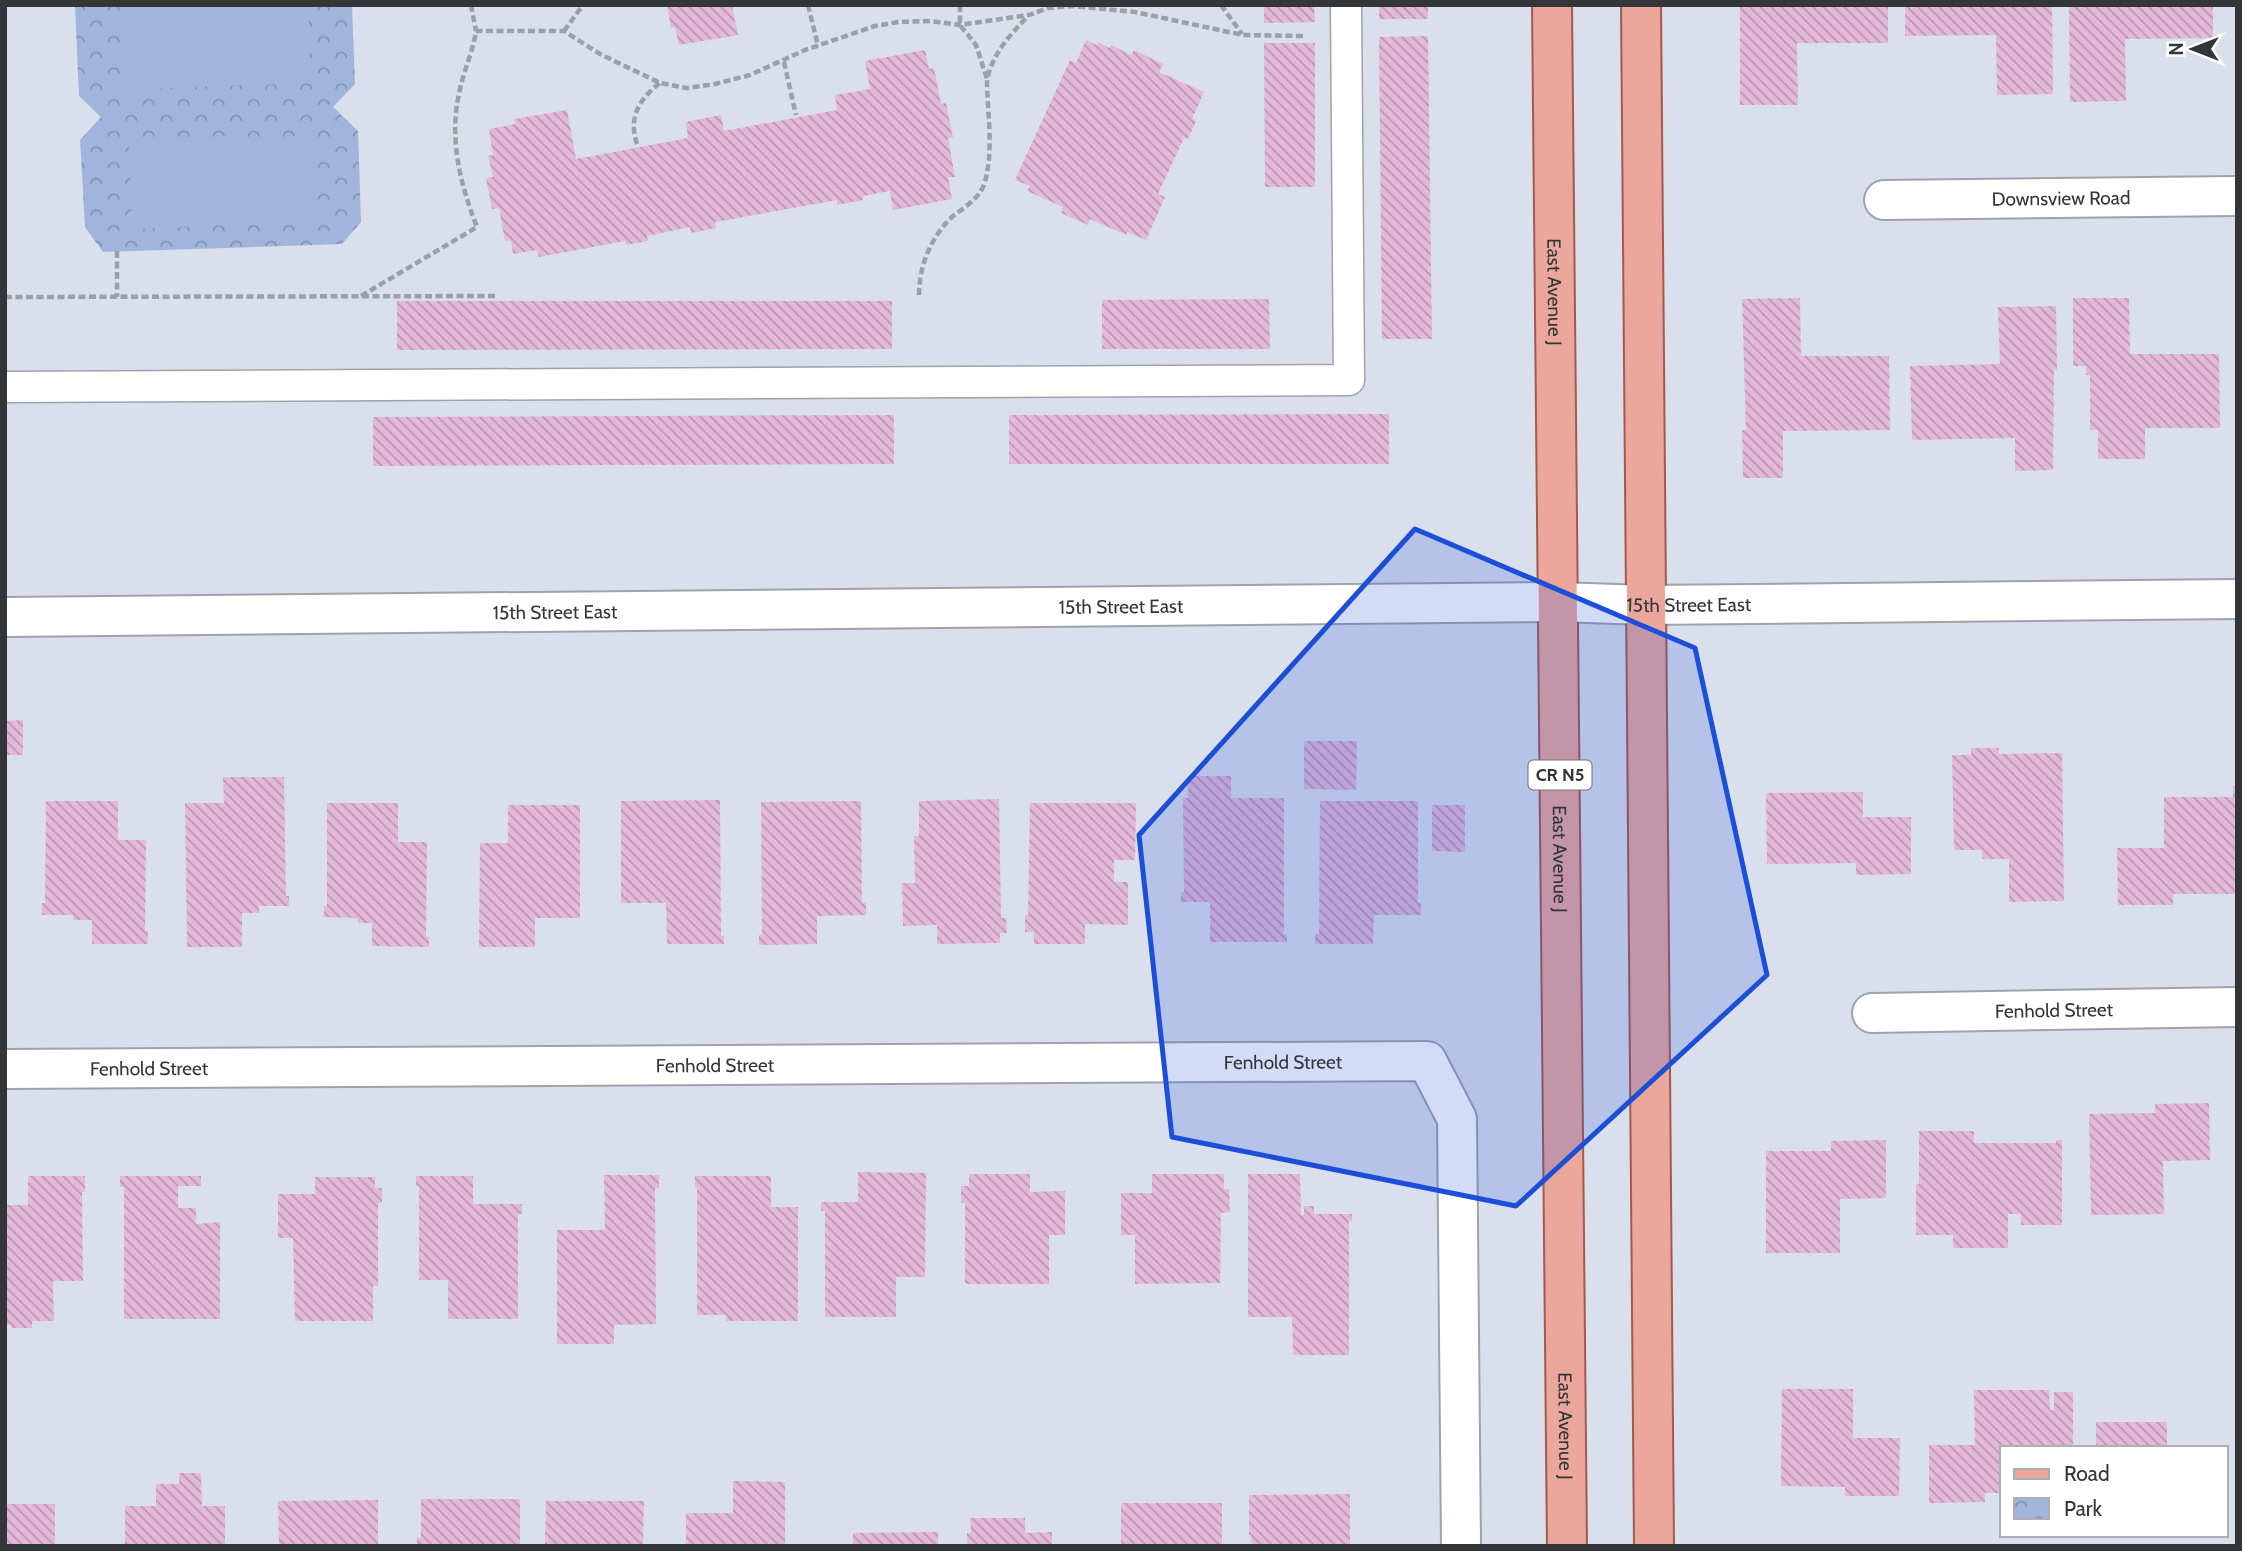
<svg xmlns="http://www.w3.org/2000/svg" width="2242" height="1551" font-family="Cabin,sans-serif">
<defs>
<pattern id="park-crowns" width="20" height="18" patternUnits="userSpaceOnUse" patternTransform="scale(1.75)"><rect width="20" height="18" fill="#a1b5dc"/><path d="M2 6a3 3 0 1 1 6 0M12 15a3 3 0 1 1 6 0" fill="none" stroke="#8494b3"/></pattern>
<pattern id="building-back-hatch" width="6" height="6" patternUnits="userSpaceOnUse" patternTransform="scale(1.75)"><rect width="6" height="6" fill="#e4b8d9"/><path d="M-1 5l2 2M0 0l6 6M5-1l2 2" fill="none" stroke="#b996b1"/></pattern>
</defs>
<rect width="100%" height="100%" fill="#dae0eb"/>
<path fill="url(#park-crowns)" d="M75,5H352L355,84L333,107L358,131L361,222L342,244L103,252L85,227L80,140L101,117L79,96Z"/>
<path fill="#a1b5dc" d="M122,5H308L311,83L125,90Z
M314,136L318,222L132,229L129,143Z"/>
<path fill="url(#building-back-hatch)" d="M667,5H732L738,35L679,45L675,27L671,28Z
M1264,5H1314L1315,22L1264,23Z
M1379,5H1428V19H1379Z
M1740,5H1888V43H1797L1798,105H1740Z
M1905,5H2052L2053,94L1997,95L1996,35L1905,36Z
M2069,5H2213V38L2125,39L2126,101L2070,102Z
M1428,36L1432,339H1382L1379,37Z
M1086,40L1097,45L1098,42L1109,48L1111,45L1131,55L1134,50L1163,64L1159,72L1204,92L1192,119L1196,121L1188,139L1184,138L1158,194L1165,197L1146,240L1127,232L1126,235L1090,219L1088,225L1061,213L1063,207L1027,191L1030,186L1015,180L1070,60L1076,63Z
M1264,43H1315V187H1265Z
M925,50L929,69L934,68L941,104L946,103L953,138H948L955,177H948L952,199L893,210L890,191L863,196V200L837,205V200L715,222L716,228L691,233L690,227L647,236L648,241L626,245L625,241L539,257L537,250L513,254L511,240L505,241L499,208L492,209L486,178L493,177L488,156L493,155L489,129L515,124L514,119L567,110L576,159L688,138L686,122L721,115L724,131L837,110L835,95L870,89L865,61Z
M1800,298L1801,356H1889L1890,430L1783,431V478H1743L1742,430H1746L1742,299Z
M2073,298H2129L2130,354H2219L2220,428H2145V459H2098V430H2090V375H2086V366H2073Z
M1269,299L1270,349H1102V300Z
M397,301H892V349L397,350Z
M2056,306L2057,370H2054L2053,470L2015,471V438L1912,440L1910,366L2000,364L1998,307Z
M1389,414V464H1009V415Z
M894,415V464L373,466V417Z
M23,720V755H5V721Z
M1304,741H1357L1356,790L1304,789Z
M1971,748H1999V754L2062,753L2064,901L2009,902V859H1982V850H1954L1952,755H1971Z
M1188,776H1231V798H1284V934H1287V942H1210V902H1181V892H1184L1183,798H1188Z
M223,777H284L286,896H289V906H259V913H242V947H187L185,803H224Z
M2233,786H2237L2236,894H2173V905H2118L2117,848H2164V797H2233Z
M1863,792V817H1911V874L1856,875V863L1767,864L1766,793Z
M999,799L1001,918H1006L1007,933H1000V943L937,944V925L903,926L902,883H915L914,836H919V801Z
M720,800L721,936H724V944H667L666,903H621V801Z
M46,801H118V840H146L145,931H148V944H92V920H73V915H42V903H45Z
M861,801L862,903H866V915L817,916V944L759,945V935H762L761,802Z
M1320,801H1418V903H1421V915H1374L1373,944H1315V934H1319Z
M327,803H398V842H427L426,937H429V947L372,946V923H358V918L324,917V906H327Z
M1030,803H1136L1135,860H1114V882H1128V925L1085,924V944H1034V932H1025V915H1028Z
M508,805H580V918H535V947H479L480,843H508Z
M1432,805H1465V852L1432,851Z
M2209,1103L2210,1160L2163,1161L2164,1214L2091,1215L2089,1114L2155,1113V1104Z
M1919,1131H1974V1143H2056V1140H2062V1225H2021V1214H2008V1248H1953V1235H1916V1184H1919Z
M1886,1140V1198L1840,1199V1253H1766V1151H1831V1141Z
M858,1172L926,1173L925,1277H896V1317H825V1211H821V1202H858Z
M969,1174H1030V1192L1065,1191V1235H1049V1284H965V1203H961V1186H969Z
M1152,1174H1224V1189H1229L1230,1212L1221,1213L1220,1283L1135,1284V1235H1121V1193H1152Z
M1248,1174H1300L1301,1215H1304V1206H1314V1214H1352V1221H1349V1355H1293L1292,1317H1248Z
M604,1175H659V1188H655L656,1324L614,1325V1344H557V1230H605Z
M28,1176H85V1192H82L83,1281H53L54,1321H32V1328H11V1325H5V1205H28Z
M120,1176H201V1186H178V1208H196V1224L220,1222V1319H124V1187H120Z
M416,1176H473V1204H522V1214H518V1319H448V1280H419V1186H416Z
M695,1176H771V1207H798V1321H726V1315H697V1187H695Z
M315,1177H375V1188H382V1203H378V1286H373V1321H295L293,1238H278V1194H315Z
M1782,1389H1853V1438H1900L1899,1496H1845V1487L1781,1486Z
M1974,1390H2049L2050,1410H2054V1392H2073V1448H2002V1493H1985V1502L1929,1503V1445H1975Z
M2096,1422H2167V1448H2096Z
M179,1473H201L202,1506H225V1546H125V1506H156V1484H179Z
M733,1481L785,1482V1546H686V1513H733Z
M1350,1494V1546H1252L1251,1535H1249V1495Z
M421,1499H520V1546H417V1538H421Z
M378,1500V1546H279L278,1501Z
M546,1501H644L643,1546H545Z
M1121,1503H1222V1546H1121Z
M5,1504H55V1546H5Z
M970,1518H1025V1533L1052,1532V1546H967V1533H971Z
M938,1532V1546H853V1533Z"/>
<g fill="none" stroke-linecap="round" stroke-linejoin="round">
<defs>
<path id="service" d="M5,387L1349,380L1346,5"/>
<g id="minor">
<path id="s1" d="M1884,200L2237,196"/>
<path id="s2" d="M1872,1013L2237,1007"/>
<path id="s3" d="M5,1069L1427,1061L1457,1119L1461,1546"/>
</g>
<g id="tertiary">
<path id="s4" d="M5,617L1558,602L1645,605L2237,599"/>
</g>
<g id="primary">
<path id="s5" d="M1552,5L1567,1546"/>
<path d="M1641,5L1654,1546"/>
</g>
</defs>
<use href="#service" stroke="#9da2ad" stroke-width="33"/>
<use href="#minor" stroke="#9da2ad" stroke-width="42"/>
<use href="#tertiary" stroke="#9da2ad" stroke-width="42"/>
<use href="#primary" stroke="#a2594e" stroke-width="42"/>
<path stroke="#9b9fa8" stroke-width="4.5" stroke-dasharray="7 3.5" stroke-linecap="butt" d="M471,5L476,31
M808,5L818,46
M960,5V25L976,45L987,79C994,52 1009,36 1028,16
M1221,5L1242,34
M564,31L583,5
M784,62L796,115
M637,144C628,118 639,99 660,83
M117,251V297
M919,295C919,266 931,237 952,217C963,208 977,200 983,187C995,157 987,111 987,79
M361,296L477,227C460,184 449,139 459,94C463,72 473,52 476,31H564L600,54L660,83L687,88L715,84L750,75L805,50L875,26L898,22L930,21L960,25L1029,15L1048,8L1073,6L1135,12L1243,35L1303,36
M5,297L498,296"/>
<use href="#service" stroke="#fff" stroke-width="30"/>
<use href="#minor" stroke="#fff" stroke-width="38"/>
<use href="#tertiary" stroke="#fff" stroke-width="38"/>
<use href="#primary" stroke="#eba79c" stroke-width="38"/>
</g>
<path fill="#1d4ed8" fill-opacity="0.2" stroke="#1d4ed8" stroke-width="5" stroke-linejoin="round" d="M1415,529L1695,648L1767,975L1516,1206L1172,1137L1139,835Z"/>
<g text-anchor="middle" stroke-width="5" stroke-linejoin="round" paint-order="stroke">
<rect fill="#fff" stroke="#707274" stroke-width="2" x="1528.5" y="760.5" width="63" height="29" rx="5"/>
<g font-size="18" font-weight="bold" fill="#333539">
<text x="1560" y="781">CR N5</text>
</g>
<g font-size="19" fill="#333539" stroke="#fff">
<text dy="7" stroke="none"><textPath href="#s1" startOffset="177">Downsview Road</textPath></text>
<text dy="7" stroke="none"><textPath href="#s5" startOffset="287">East Avenue J</textPath></text>
<text dy="7" stroke="none"><textPath href="#s4" startOffset="1684">15th Street East</textPath></text>
<text dy="7" stroke="none"><textPath href="#s4" startOffset="1116">15th Street East</textPath></text>
<text dy="7" stroke="none"><textPath href="#s4" startOffset="550">15th Street East</textPath></text>
<text dy="7" stroke="none"><textPath href="#s5" startOffset="854">East Avenue J</textPath></text>
<text dy="7" stroke="none"><textPath href="#s2" startOffset="182">Fenhold Street</textPath></text>
<text dy="7" stroke="none"><textPath href="#s3" startOffset="1278">Fenhold Street</textPath></text>
<text dy="7" stroke="none"><textPath href="#s3" startOffset="710">Fenhold Street</textPath></text>
<text dy="7" stroke="none"><textPath href="#s3" startOffset="144">Fenhold Street</textPath></text>
<text dy="7" stroke="none"><textPath href="#s5" startOffset="1421">East Avenue J</textPath></text>
</g>
</g>
<rect width="2242" height="1551" fill="none" stroke="#333539" stroke-width="14"/>
<rect x="2000" y="1446" width="228" height="91" fill="#ffffff" stroke="#adaeb0" stroke-width="2"/>
<rect x="2014" y="1469" width="35" height="10" fill="#eba79c" stroke="#adaeb0" stroke-width="2"/>
<text x="2064" y="1481" font-size="21" fill="#333539">Road</text>
<rect x="2014" y="1498" width="35" height="21" fill="url(#park-crowns)" stroke="#adaeb0" stroke-width="2"/>
<text x="2064" y="1516" font-size="21" fill="#333539">Park</text>
<g transform="translate(2193 49) rotate(270)" stroke="#ffffff" stroke-width="5" paint-order="stroke">
<path d="M0-5L12 26L0 18L-12 26Z" fill="#333539"/>
<text y="-10" font-size="19" font-weight="bold" text-anchor="middle" fill="#333539">N</text>
</g>
</svg>
